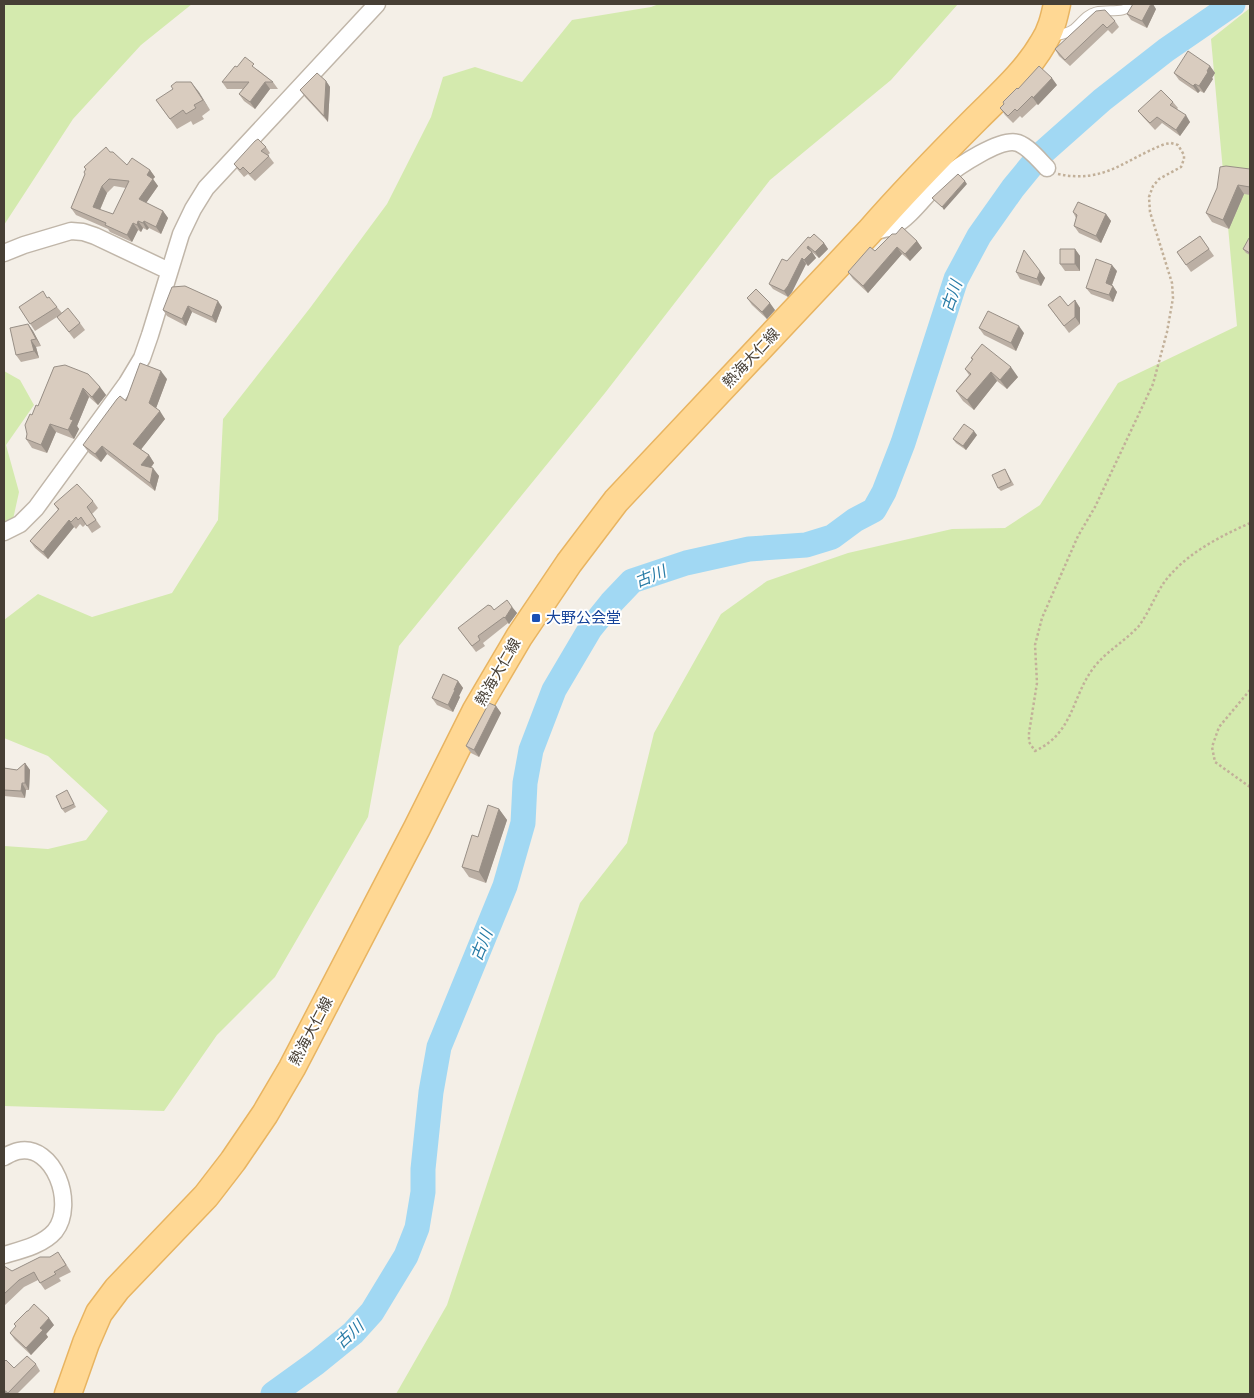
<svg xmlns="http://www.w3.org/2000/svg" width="1254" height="1398" font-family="Commissioner,'Noto Sans JP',sans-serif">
<rect width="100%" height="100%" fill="#f4efe7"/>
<path fill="#d4eaae" d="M4,4H192L141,45L73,119L4,225Z
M659,4H958L891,80L770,180L605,393L399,646L368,817L275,977L217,1035L164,1111L4,1106V846L48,849L86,840L108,811L48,756L4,738V620L38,594L92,617L172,593L218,520L223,419L310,308L387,204L431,117L443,77L475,67L522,82L572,20L651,7Z
M1250,8V1394H396L447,1305L580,903L627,843L654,733L721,614L767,581L848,553L952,529L1005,528L1040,505L1118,383L1237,326L1211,39Z
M4,371L20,380L34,405L6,445L19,492L12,524L4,526Z"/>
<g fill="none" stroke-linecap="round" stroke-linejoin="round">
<path stroke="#a1d8f3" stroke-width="25" d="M273,1394L316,1363L353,1333L372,1312L406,1256L417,1228L423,1192V1169L431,1092L439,1047L505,886L523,823L525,783L531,750L554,690L590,629L611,603L632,581L686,563L749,549L806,545L832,537L855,520L874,510L884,492L903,443L956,279L979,236L1013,188L1040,155L1102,100L1166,50L1233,4"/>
<defs>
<path id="service" d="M1051,37C1059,35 1067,34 1074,29C1081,23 1087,14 1096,12C1110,9 1123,14 1134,4"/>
<path id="minor" d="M871,232C879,230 887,229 894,226C913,215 927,192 944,178C957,167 1001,137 1018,143C1029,147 1039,160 1047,168
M4,253L24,245L71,231L83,232L95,236L169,271
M4,532L20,524L36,508L127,383L142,358L150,335L181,234L193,209L206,188L377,4
M4,1157C8,1155 13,1152 18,1151C54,1143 76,1204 55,1231C43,1245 21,1250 4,1255"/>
<path id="primary" d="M68,1394L86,1343L99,1313L117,1289L206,1196L233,1161L265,1114L292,1068L417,828L476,710L519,637L569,563L616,501L869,232C904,192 940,155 977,118C1000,95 1027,71 1043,43C1051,31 1054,18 1057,4"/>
</defs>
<use href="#service" stroke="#c0b6a9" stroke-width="11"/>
<use href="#minor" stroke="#c0b6a9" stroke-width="19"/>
<use href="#primary" stroke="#e8b461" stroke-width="29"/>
<path stroke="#c2b099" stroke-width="2.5" stroke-dasharray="2.5 2.5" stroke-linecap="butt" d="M1058,174C1105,184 1125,159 1165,144L1171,143L1178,145L1184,155V159L1181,167L1159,179L1153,186L1149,197L1150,212L1172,283L1173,298L1167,332L1153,384L1095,507L1078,536L1042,618L1035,645L1037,683L1029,733V742L1035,751C1075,732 1071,696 1095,666C1107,651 1125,641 1138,627C1149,613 1155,595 1165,581C1187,553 1219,537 1250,523
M1250,690L1219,727L1212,747L1215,762L1250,787"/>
<use href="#service" stroke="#fff" stroke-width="9"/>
<use href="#minor" stroke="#fff" stroke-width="16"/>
<use href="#primary" stroke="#ffd894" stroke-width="26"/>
</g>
<path fill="#bbafa4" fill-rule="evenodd" d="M1156,9L1147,28L1131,20L1127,14Z
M1096,11L1115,21L1119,27L1112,34L1108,30L1070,66L1059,56L1055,49Z
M1210,66L1215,73L1212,78L1213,79L1204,93L1200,91L1198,93L1179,80L1174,73Z
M237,67L258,70L273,82L278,89H270L255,109L244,101L239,94L243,89H227L222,82Z
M326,81L330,87L328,122L305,97L300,90Z
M191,82L210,110L202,116L204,119L193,125L191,121L177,129L156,100Z
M1057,85L1038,105L1037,104L1022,118L1020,116L1013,123L1005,115L1000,108L1018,89Z
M1173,102L1178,108L1177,109L1190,122L1180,136L1162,123L1155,130L1143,117L1138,111Z
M266,147L270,153L268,155L274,163L255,181L248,174L244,177L238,170L234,164Z
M110,152L127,165L150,170L155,177L153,179L158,186L146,203L163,211L168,218L161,234L149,228L147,230L143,228L141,232L138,230L132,242L110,232L108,229L76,215L71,208L85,174L86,170L84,167ZM114,186L126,188L113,214L100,210L107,193Z
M1250,169V195L1244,194L1229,229L1212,222L1206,213Z
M1073,212L1106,214L1111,221L1101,243L1079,233L1074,226L1076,218Z
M1200,236L1214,256L1191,272L1177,252Z
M810,238L824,243L828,249L819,258L812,252L816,258L808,266L806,264L792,292L788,297L773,289L769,284L787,261Z
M1250,239V255L1246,253L1243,249Z
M917,241L922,248L910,261L902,254L868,293L853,279L848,272L875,251Z
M1075,249L1080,256V271H1065L1060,264Z
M1040,271L1045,278L1041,286L1020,279L1016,272Z
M1117,271L1112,285L1117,292L1113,302L1091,294L1086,288Z
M185,286L222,307L216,323L192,312L186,326L167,316L163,310Z
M48,298L57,307L62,313L80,323L85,330L74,339L57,317L35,331L19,307Z
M747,298L775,310L767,319L752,305Z
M1075,300L1080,308V324L1069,333L1048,305L1068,306Z
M28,324L33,331L41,346L36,347L39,358L21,362L16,355Z
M979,328L1024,333L1016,351L984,335Z
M971,358L1018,377L1007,389L997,381L974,410L963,401L956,391L969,375L965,369L972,360Z
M54,367L100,387L106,395L98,405L89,397L77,426L79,429L74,439L56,432L47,453L32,448L26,439L32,415L38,406Z
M167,379L156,408L165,419L141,449L149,455L154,463L151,468L159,476L155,491L107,454L101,462L89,453L83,445L126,401Z
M977,435L966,450L956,443L953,439Z
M1005,469L1014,485L1001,491L998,488Z
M93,501L98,508L92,514L101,527L92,533L86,524L83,527L80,524L76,529L74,527L48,559L35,548L30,541L58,510L54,504Z
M512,607L517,613L509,624L508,623L483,643L485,646L476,652L458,628L494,610Z
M458,681L463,688L459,696L460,697L453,712L437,705L432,698Z
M496,706L501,713L479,757L471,753L466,746Z
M25,763L30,770L29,790H26L25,798L4,796V768L17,770Z
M69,794L76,807L65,813L62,809Z
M499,809L507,820L486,883L469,877L462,867L478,837Z
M63,1259L71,1272L59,1278L61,1281L45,1290L38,1280L24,1287L4,1306V1266L12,1271Z
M14,1324L54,1325L46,1334L48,1337L31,1355L15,1340L10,1333L16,1327Z
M36,1364L40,1371L17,1394H4L14,1368Z"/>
<path fill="#988f86" d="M1151,4H1153L1156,9L1147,28L1142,21Z
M1210,66L1215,73L1212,78L1213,79L1204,93L1199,86Z
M1052,78L1057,85L1038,105L1033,98Z
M326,81L330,87L328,122L324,116Z
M191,82L199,92L210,110L203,100Z
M265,82L270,89L255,109L250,102Z
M1195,84L1200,91L1198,93L1193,86Z
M1186,115L1190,122L1180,136L1176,130Z
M150,170L155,177L153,179L158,186L144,206L139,199L147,175Z
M965,181L967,184L944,210L942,207Z
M1238,185L1244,194L1229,229L1223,220Z
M102,186L107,193L98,214L93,207Z
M163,211L168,218L161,234L156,227Z
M1106,214L1111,221L1101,243L1096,236Z
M138,221L143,228L141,232L137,225Z
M144,221L149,228L147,230L143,223Z
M133,223L138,230L132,242L127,235Z
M917,241L922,248L910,261L905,254Z
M824,243L828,249L819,258L815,252Z
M808,246L816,258L808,266L804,260Z
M897,247L902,254L868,293L863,286Z
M1075,249L1080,256V271L1075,264Z
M802,258L806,264L792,292L788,297L784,291Z
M1112,265L1117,271L1110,290L1106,283Z
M1040,271L1045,278L1041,286L1037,279Z
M1113,286L1117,292L1113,302L1109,295Z
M1075,300L1080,308V324L1075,317Z
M218,301L222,307L216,323L212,317Z
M770,303L775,310L767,319L762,312Z
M188,306L192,312L186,326L182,319Z
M28,324L33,331L41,346L36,339Z
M1019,326L1024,333L1016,351L1011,343Z
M31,340L36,347L39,358L34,351Z
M1011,367L1018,377L1007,389L1000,380Z
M161,371L167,379L155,411L149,403Z
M991,372L997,381L974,410L967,400Z
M100,387L106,395L98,405L92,397Z
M83,388L89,397L77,426L79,429L74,439L68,430L70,419Z
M160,411L165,419L139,452L133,444Z
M50,424L56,432L47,453L41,445Z
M974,431L977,435L966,450L963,446Z
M102,446L107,454L101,462L95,454Z
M149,455L154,463L146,473L141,465Z
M153,468L159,476L155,491L150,483Z
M69,520L74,527L48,559L43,552Z
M512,607L517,613L509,624L505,618Z
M458,681L463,688L459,696L460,697L453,712L448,705Z
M496,706L501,713L479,757L474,750Z
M25,763L30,770L29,790L25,783Z
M22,783L26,790L25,798L21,791Z
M499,809L507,820L486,883L479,872Z
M49,1318L54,1325L46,1334L48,1337L31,1355L26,1348L40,1328Z
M4,1390L8,1394H4Z"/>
<path fill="#d9ccbf" stroke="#988f86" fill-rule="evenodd" d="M1133,4H1151L1142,21L1127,14Z
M1105,10L1115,21L1107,28L1103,24L1065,60L1055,49L1096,11Z
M1188,51L1210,66L1207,71L1208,72L1199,86L1195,84L1193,86L1174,73Z
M245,57L254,64L252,66L273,82H265L250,102L239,94L249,82H222L235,66L237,67Z
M1039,66L1052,78L1033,98L1032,96L1017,111L1015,109L1008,116L1000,108L1004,104L1003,102L1017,88L1018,89Z
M317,73L326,81L324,116L300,90Z
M176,82H191L203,100L194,105L196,108L186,114L183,110L170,119L156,100L173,89L171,86Z
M1161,90L1173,102L1170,105L1186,115L1176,130L1157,117L1150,123L1138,111Z
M258,139L266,147L261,151L269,156L250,174L243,167L240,170L234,164L255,141Z
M106,147L110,152H113L127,165L132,158L150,170L147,175L153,179L139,199L163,211L156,227L144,221L143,223L138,221L137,225L133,223L127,235L105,225L106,223L71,208L85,174L84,172L86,169L84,167ZM109,179L129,181L113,214L93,207L102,186Z
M1226,166L1250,169V187L1238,185L1223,220L1206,213L1217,188L1220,167Z
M958,174L965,181L942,207L932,198Z
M1078,202L1106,214L1096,236L1074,226L1077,215L1073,212Z
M902,227L917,241L905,254L897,247L863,286L848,272L870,247L875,251L892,234H896Z
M814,234L824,243L815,252L808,246L807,248L812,252L804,260L802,258L788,286L784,291L769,284L782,259L787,261L808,237L810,238Z
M1200,236L1209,249L1186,265L1177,252Z
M1249,238L1250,239V253L1243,249Z
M1060,249H1075V264H1060Z
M1024,250L1040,271L1037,279L1016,272Z
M1096,259L1112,265L1106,283L1113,286L1109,295L1086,288Z
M185,286L218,301L212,317L188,306L182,319L163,310L172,287Z
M756,289L770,303L762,312L747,298Z
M43,291L47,298L49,297L57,307L30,324L19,307Z
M1060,296L1068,306L1075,300V317L1064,326L1048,305Z
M68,308L80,323L69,332L57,317Z
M988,311L1019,326L1011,343L979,328Z
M28,324L36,339L31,340L34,351L16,355L10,328Z
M982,344L1011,367L1000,380L991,372L967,400L956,391L971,374L965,369L973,359L971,358Z
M140,363L161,371L149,403L160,411L133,444L149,455L141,465L153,468L150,483L102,446L95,454L83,445L117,399L120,396L126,401Z
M65,365L88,374L100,387L92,397L83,388L70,419L73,420L68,430L50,424L41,445L26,439L27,434L25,425L30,414L32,415L36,405L38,406L54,367Z
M964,424L974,431L963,446L953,439Z
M1005,469L1011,482L998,488L992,475Z
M77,484L93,501L87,507L96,520L87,526L81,517L78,520L76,517L71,522L69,520L43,552L30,541L59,509L54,504Z
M507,600L512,607L505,618L504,617L478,636L480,640L472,646L458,628L488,605L491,606L494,610Z
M443,674L458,681L454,690H455L448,705L432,698Z
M489,703L496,706L474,750L466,746Z
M25,763V783H22L21,791L4,790V768L17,770Z
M67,790L74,804L62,809L56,796Z
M488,805L499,809L479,872L462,867L472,835L478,837Z
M58,1252L66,1265L54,1272L56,1274L40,1283L34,1272L19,1280L4,1294V1266L12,1271L40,1257H50Z
M34,1304L49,1318L40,1328L43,1330L26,1348L10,1333L16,1326L14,1324L27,1311H28Z
M27,1356L36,1364L8,1393L4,1390V1362L6,1360L14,1368Z"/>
<rect fill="#1a4fb4" stroke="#fff" stroke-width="2" x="531" y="613" width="10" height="10" rx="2.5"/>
<g text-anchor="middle" stroke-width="4" stroke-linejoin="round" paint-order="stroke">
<g font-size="15" fill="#473f35" stroke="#fff">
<text transform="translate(751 358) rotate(-47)" y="5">熱海大仁線</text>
<text transform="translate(498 672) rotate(-60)" y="5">熱海大仁線</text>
<text transform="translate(311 1031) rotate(-62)" y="5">熱海大仁線</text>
</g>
<g font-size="15" fill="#164399" stroke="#fff" text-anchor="start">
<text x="546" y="623">大野公会堂</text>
</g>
<g font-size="16" font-style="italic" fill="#287ba6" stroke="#fff">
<text transform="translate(951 296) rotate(-71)" y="6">古川</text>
<text transform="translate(650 576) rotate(-22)" y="6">古川</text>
<text transform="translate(481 945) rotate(-68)" y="6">古川</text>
<text transform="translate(349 1334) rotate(-43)" y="6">古川</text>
</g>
</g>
<rect width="1254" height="1398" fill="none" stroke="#473f35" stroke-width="10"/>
</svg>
